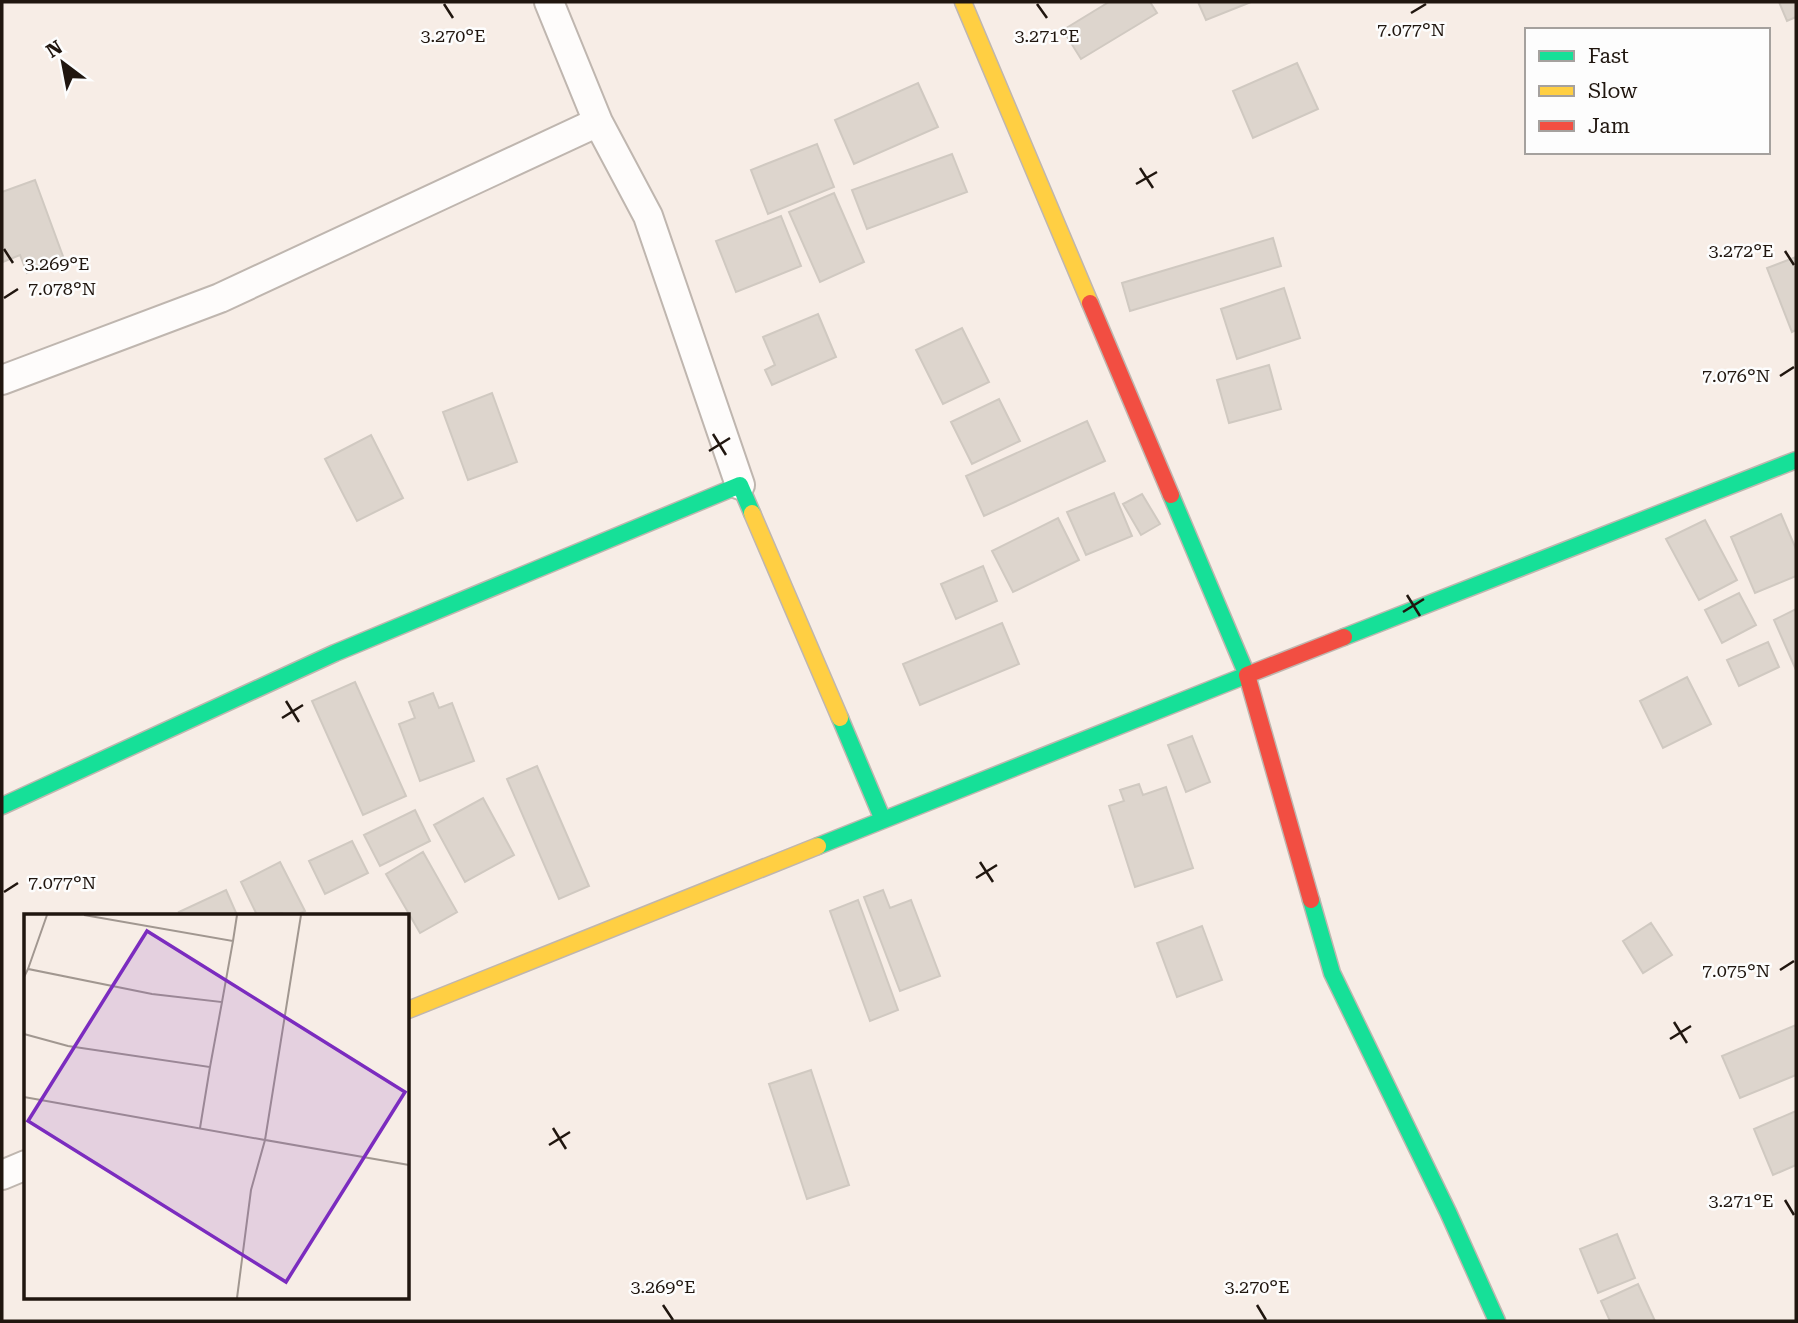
<svg xmlns="http://www.w3.org/2000/svg" width="1798" height="1323" font-family="'Roboto Serif',serif">
<rect width="100%" height="100%" fill="#f7ede6"/>
<path fill="#ddd5cd" stroke="#d0c9c1" stroke-width="2" d="M1109,2H1150L1157,13L1081,59L1063,30Z
M1198,2H1251L1206,20Z
M1779,2H1796V17L1787,21Z
M1297,63L1318,109L1253,138L1233,91Z
M918,83L938,127L854,164L835,120Z
M817,144L834,187L768,214L751,170Z
M952,154L967,192L867,229L852,190Z
M35,180L64,259L27,273L20,255L3,262L2,259V192Z
M834,193L864,262L820,282L789,212Z
M781,216L801,266L736,292L716,241Z
M1273,238L1281,266L1130,311L1122,283Z
M1796,257V330L1792,332L1767,268Z
M1284,288L1300,338L1237,359L1221,309Z
M818,314L836,357L772,385L765,370L775,365L763,337Z
M962,328L989,382L943,404L916,350Z
M1269,365L1281,409L1229,423L1217,380Z
M492,393L517,462L468,480L443,412Z
M999,399L1020,441L972,464L951,422Z
M1087,421L1105,461L984,516L966,476Z
M371,435L403,498L357,521L325,459Z
M1114,493L1132,536L1086,555L1067,512Z
M1142,494L1160,524L1141,535L1123,504Z
M1781,514L1796,549V576L1755,593L1731,537Z
M1058,518L1079,560L1013,592L992,551Z
M1705,520L1737,580L1699,600L1666,539Z
M983,566L997,601L956,619L941,584Z
M1739,593L1756,625L1722,643L1705,610Z
M1796,609V670L1774,620Z
M1002,623L1019,664L920,705L903,664Z
M1768,642L1779,667L1739,686L1727,660Z
M1687,677L1711,724L1663,748L1640,701Z
M355,682L406,796L363,815L312,701Z
M433,693L439,708L452,703L474,761L420,781L399,724L415,718L409,702Z
M1192,736L1210,782L1186,792L1168,745Z
M537,766L589,886L559,899L507,779Z
M1139,784L1143,795L1166,787L1193,868L1135,887L1109,806L1124,801L1120,790Z
M483,798L514,855L465,882L434,825Z
M415,810L430,841L380,866L364,835Z
M352,841L368,873L325,894L309,861Z
M423,852L457,912L420,933L386,874Z
M280,862L305,911L296,915H283L282,913L257,915L241,882Z
M226,890L237,915H181L179,912Z
M883,890L890,908L911,900L940,976L900,991L864,897Z
M858,900L898,1010L870,1021L830,911Z
M1651,923L1672,955L1643,973L1623,941Z
M1202,926L1222,980L1177,997L1157,943Z
M1796,1025V1075L1740,1098L1722,1056Z
M811,1070L849,1185L807,1199L769,1084Z
M1796,1111V1165L1773,1175L1754,1129Z
M1617,1234L1635,1278L1598,1293L1580,1249Z
M1638,1284L1655,1321H1610L1601,1301Z"/>
<g fill="none" stroke-linecap="round" stroke-linejoin="round">
<defs>
<path id="street" d="M549,2L598,122
M2,380L220,298L598,122L648,216L740,485
M2,1175L26,1165"/>
<path id="fast" d="M1344,637L1796,460
M840,718L883,820
M2,806L335,653L740,485L752,513
M818,846L1247,675L1171,495
M1311,900L1332,973L1448,1212L1497,1321"/>
<path id="slow" d="M963,2L1090,303
M752,513L840,718
M408,1010L818,846"/>
<path id="jam" d="M1090,303L1171,495
M1311,900L1247,675L1344,637"/>
</defs>
<use href="#street" stroke="#bfb6af" stroke-width="32"/>
<use href="#fast" stroke="#bfb6af" stroke-width="19"/>
<use href="#slow" stroke="#bfb6af" stroke-width="19"/>
<use href="#jam" stroke="#bfb6af" stroke-width="19"/>
<use href="#street" stroke="#fefcfb" stroke-width="28"/>
<use href="#fast" stroke="#16e098" stroke-width="16"/>
<use href="#slow" stroke="#ffcf43" stroke-width="16"/>
<use href="#jam" stroke="#f24e42" stroke-width="16"/>
</g>
<path fill="none" stroke="#20160f" stroke-width="2.5" d="M444,4L453,18M1037,4L1047,18M1411,13L1426,4M1140,168L1153,188M1136,184L1157,172M4,249L13,263M1785,251L1794,265M4,298L18,289M1780,376L1794,367M713,434L726,455M709,451L730,438M1407,595L1420,616M1403,612L1424,599M286,701L299,722M282,718L303,705M980,862L993,882M976,878L997,865M4,892L18,883M1780,970L1794,961M1674,1022L1687,1043M1670,1039L1691,1026M553,1128L566,1149M549,1145L570,1132M1785,1200L1794,1215M663,1305L673,1320M1257,1305L1266,1320"/>
<g transform="translate(24 914)">
<rect width="385" height="385" fill="#f7ede6"/>
<path fill="none" stroke="#a19790" stroke-width="2" d="M60,1L209,27L198,88M209,27L213,1M4,55L23,1M0,63L4,55L128,80L198,88L186,153M0,120L44,132L186,153L176,214M0,183L241,226L277,1M213,384L227,276L241,226L385,251"/>
<path fill="#7b2cbf" fill-opacity="0.15" stroke="#7b2cbf" stroke-width="3.5" d="M123,17L381,178L262,368L4,207Z"/>
<rect width="385" height="385" fill="none" stroke="#20160f" stroke-width="3.5"/>
</g>
<g font-size="18" text-anchor="middle" fill="#20160f" stroke="#fdfdfd" stroke-width="5" stroke-linejoin="round" paint-order="stroke">
<text x="1411" y="36">7.077°N</text>
<text x="453" y="42">3.270°E</text>
<text x="1047" y="42">3.271°E</text>
<text x="1741" y="257">3.272°E</text>
<text x="57" y="270">3.269°E</text>
<text x="62" y="295">7.078°N</text>
<text x="1736" y="382">7.076°N</text>
<text x="62" y="889">7.077°N</text>
<text x="1736" y="977">7.075°N</text>
<text x="1741" y="1207">3.271°E</text>
<text x="663" y="1293">3.269°E</text>
<text x="1257" y="1293">3.270°E</text>
</g>
<rect width="1798" height="1323" fill="none" stroke="#20160f" stroke-width="7"/>
<rect x="1525" y="28" width="245" height="126" fill="#fdfdfd" stroke="#a5a19e" stroke-width="2"/>
<rect x="1539" y="51" width="35" height="10" fill="#16e098" stroke="#a5a19e" stroke-width="2"/>
<text x="1588" y="63" font-size="21" fill="#20160f">Fast</text>
<rect x="1539" y="86" width="35" height="10" fill="#ffcf43" stroke="#a5a19e" stroke-width="2"/>
<text x="1588" y="98" font-size="21" fill="#20160f">Slow</text>
<rect x="1539" y="121" width="35" height="10" fill="#f24e42" stroke="#a5a19e" stroke-width="2"/>
<text x="1588" y="133" font-size="21" fill="#20160f">Jam</text>
<g transform="translate(63 63) rotate(328)" stroke="#fdfdfd" stroke-width="5" paint-order="stroke">
<path d="M0-5L12 26L0 18L-12 26Z" fill="#20160f"/>
<text y="-10" font-size="19" font-weight="bold" text-anchor="middle" fill="#20160f">N</text>
</g>
</svg>
